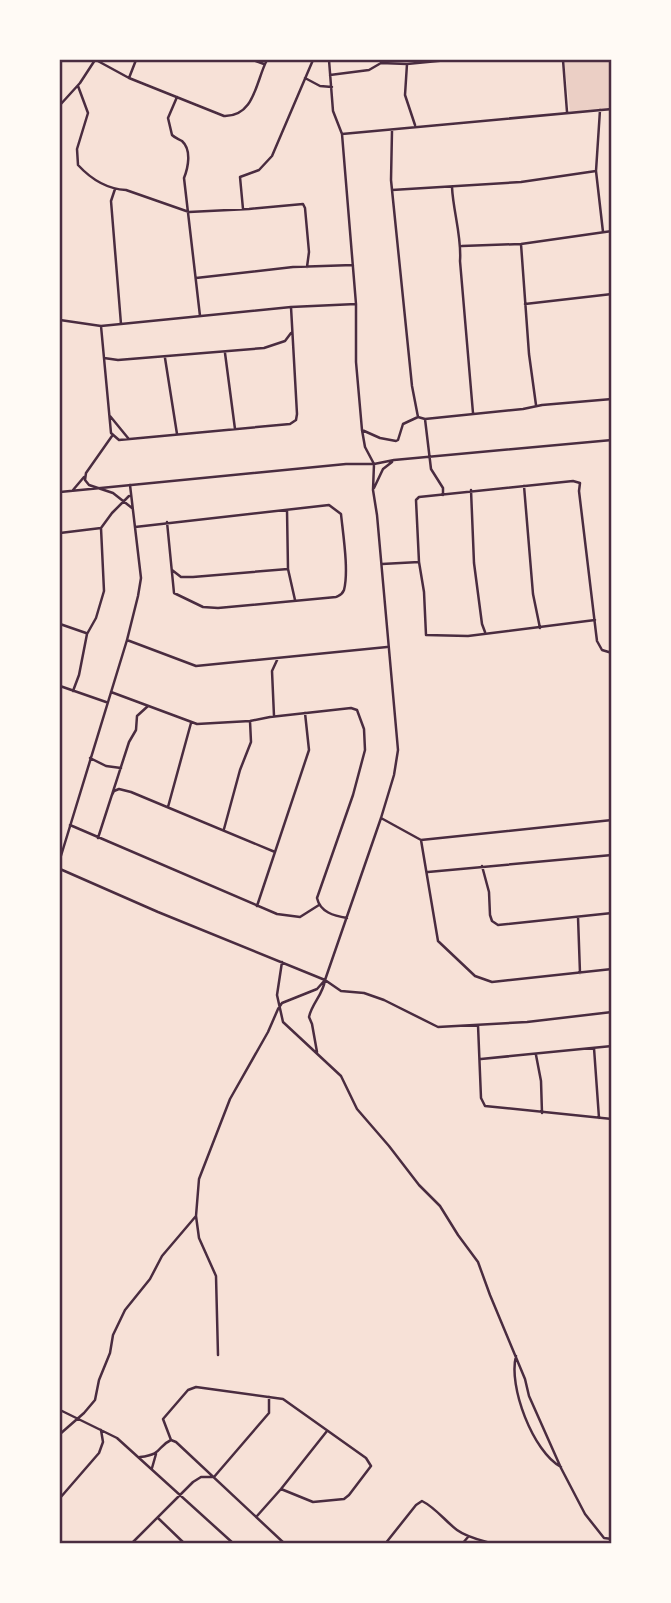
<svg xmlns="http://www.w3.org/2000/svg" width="671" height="1603" font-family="'IBM Plex Sans',sans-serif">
<rect width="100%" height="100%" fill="#f7e1d7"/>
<path fill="#ebcfc5" d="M564,60H611V111H570Z"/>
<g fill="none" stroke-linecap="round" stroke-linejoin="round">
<path stroke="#4a2c40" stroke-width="2.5" d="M96,60L129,78L224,116C255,117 256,80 267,60
M253,60L264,64
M329,60L333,111L342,134L356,304V362L362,430L365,447L374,464L373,490L377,515L398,750L394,775L381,818L325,980L341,991L364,993L384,1000L438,1027L527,1022L612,1012
M563,60L567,112
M407,64L405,95L415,125
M330,75L369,70L381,63L407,64L448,60
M129,78L136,60
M305,78L320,86L332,87
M78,86L88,113L77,149L78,165C90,178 107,189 126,190L189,212L249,209L303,204L305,208L309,252L307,267
M177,97L168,118L172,135C175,138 179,139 182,141C192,150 188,168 184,178L200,316
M60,105L80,83L95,60
M600,110L596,171L603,232
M392,131L391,180L412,386L418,417L425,419
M342,134L612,109
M452,187C453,211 462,237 460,261L473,413
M115,189L111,201L121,324
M392,190L521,182L596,171
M243,209L240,177L259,170L272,156L313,60
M521,244L529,354L536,405
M462,246L521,244L612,231
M196,278L293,267L353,265
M525,304L612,294
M60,320L101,326L291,307L356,304
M101,326L111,433L119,440L290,424L296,420L297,414L291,307
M225,353L235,429
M104,358L118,360L264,348L285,341L291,333
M165,358L177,434
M110,416L128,438
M362,430L380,438L396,441L398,440L403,424L418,417
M112,436L86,473L85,480L89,485L113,493L132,508
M524,486L533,594L540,628
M374,488L383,469L392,462
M73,490L84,477
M471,490L474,563L482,624L485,632
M60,492L346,464H374L394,460L612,440
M443,495V488L431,469L425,419L523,409L542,405L612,399
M287,510L288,569L295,600
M135,527L329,505L341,514C343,534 349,571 344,590C342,595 340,595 336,597L218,608L203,607L174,593L167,522
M60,533L101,528L112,513L129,496
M382,564L419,562
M172,570L181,577H193L288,569
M595,620L468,636L426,635L424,592L419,562L416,500L419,497L573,481L580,483L579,491L596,633L597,641L602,650L612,653
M60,624L86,633
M127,640L196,666L387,647
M60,686L106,702
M73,691L79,675L87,634L96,618L104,591L101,528
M111,692L197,724L250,721L270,717L351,708L357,710L364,729L365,750L353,795L317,898C320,912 334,916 347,918
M274,716L272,671L278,658
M90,758L106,766L121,768
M112,795L114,791L119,789L131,792L275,852
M168,807L191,723
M381,818L421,840L612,820
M70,825L277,914L300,917L319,905
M224,829L240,770L251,742L250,721
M98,838L129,742L136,730L137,716L148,706
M421,840L438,941L475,976L492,982L612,969
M60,859L127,640L138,596L141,578L130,485
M482,866L489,892L490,915L492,921L498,925L612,913
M60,869L158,912L325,980
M428,872L612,855
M257,906L309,750L305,713
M578,917L580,973
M282,962L277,995L283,1022L341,1076L357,1109L389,1146L419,1185L440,1206L458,1235L478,1262L490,1295L525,1379L529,1396L561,1468L585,1514L604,1538L612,1539
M478,1025L481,1098L485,1106L612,1119
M594,1048L599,1118
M317,1052L312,1024L309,1017C312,1003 323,995 325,980
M536,1055L541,1081L542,1113
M481,1059L612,1046
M196,1216L199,1238L216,1276L218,1355
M516,1356C508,1386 533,1452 561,1467
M60,1410L117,1438L234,1544
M60,1434L84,1413L95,1400L99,1380L110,1353L113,1335L125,1310L150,1279L162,1256L196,1216L199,1179L230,1099L268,1032L278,1009L282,1003L317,989L325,980
M140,1457C164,1454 156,1447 171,1440
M152,1468L156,1454
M281,1489L313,1502L344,1499L349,1495L371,1466L366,1458L283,1399L196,1387L188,1390L163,1419L171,1440L176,1442L285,1544
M60,1498L99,1453L103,1442L101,1430
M257,1516L281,1489L327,1431
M158,1518L185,1544
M131,1544L193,1482L201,1477H214L269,1413V1397
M385,1544L416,1505L422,1501C436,1508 445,1521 457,1530C468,1538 481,1540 494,1544
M462,1544L468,1537"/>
</g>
<rect width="671" height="1603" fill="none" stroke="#fffaf5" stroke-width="122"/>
<rect x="61" y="61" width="549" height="1481" fill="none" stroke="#4a2c40" stroke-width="2.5"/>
</svg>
